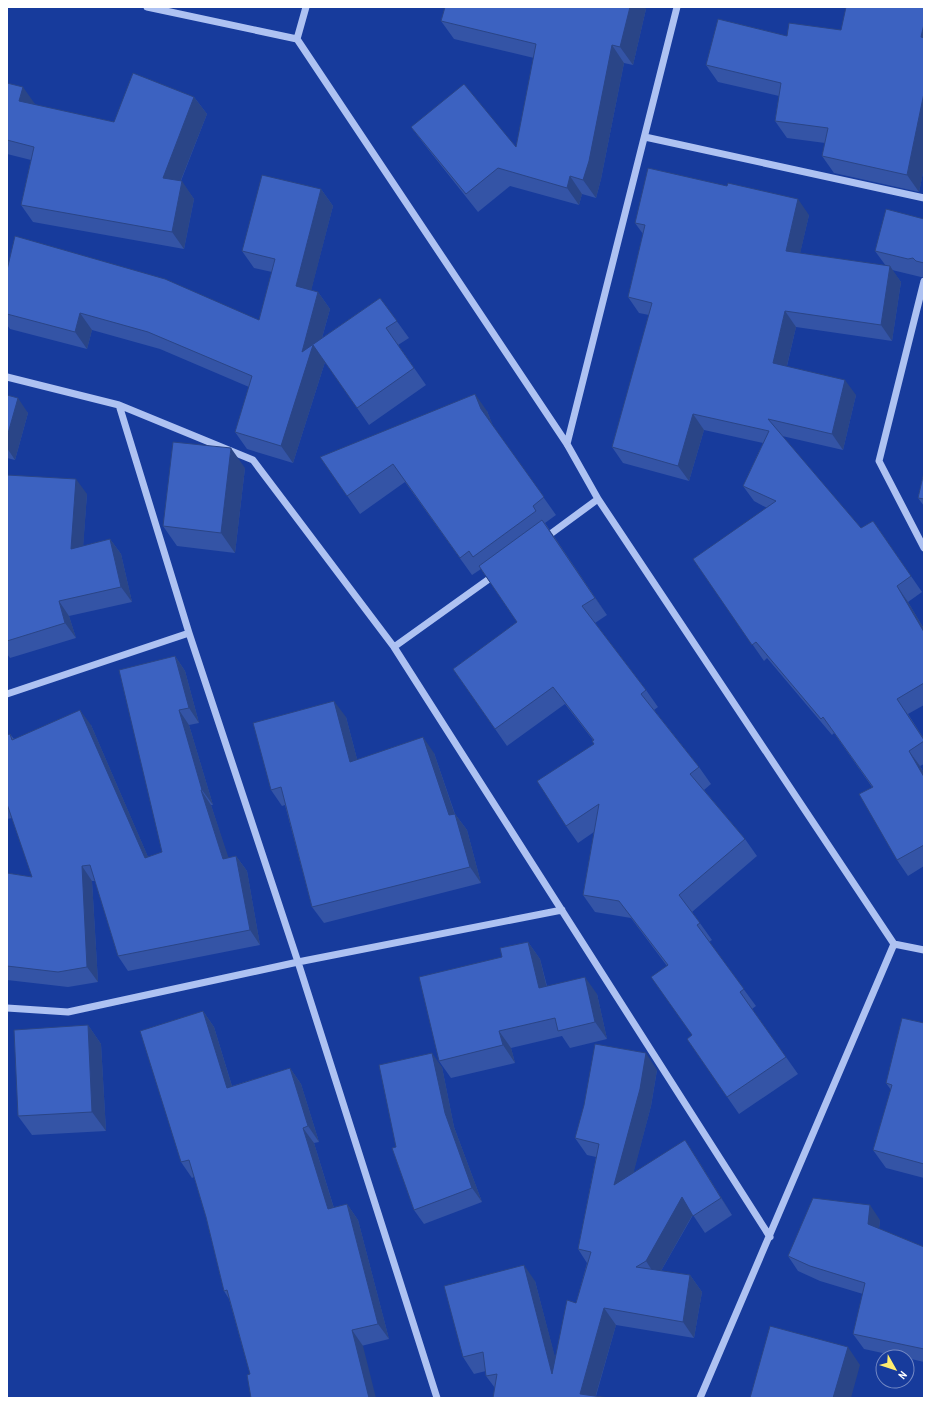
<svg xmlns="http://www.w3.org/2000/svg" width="931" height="1405" font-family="'Archivo Narrow',sans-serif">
<rect width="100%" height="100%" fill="#173b9c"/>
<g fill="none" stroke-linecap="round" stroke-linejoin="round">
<path stroke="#aec2f2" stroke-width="7" d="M147,7L297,39L567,444L598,499L894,944
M297,39L306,7
M645,137L924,198
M924,281L879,461L924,548
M7,377L119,405L253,460L394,647L770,1237
M119,405L189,633L298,962L437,1398
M567,444L677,7
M545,538L598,499
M394,647L496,574
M7,694L189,633
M7,1008L68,1012L298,962L562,910
M700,1398L894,944L924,950"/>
</g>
<path fill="#3454a6" d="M924,7V168L919,192L834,173L822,156L825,143L787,138L775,121L779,96L718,82L706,65L787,36L841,30Z
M646,9L633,65L624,63L601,179L596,198L582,194L579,205L510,186L478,212L424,144L411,127L516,147L534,58L454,39L441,21Z
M7,83L35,104V105L114,122L194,97L207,114L181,181L194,199L184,249L33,222L21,205L31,160L7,154Z
M321,189L333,206L311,290L318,292L330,309L322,338L380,298L409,338L398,345L426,385L369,425L325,362L293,463L247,449L235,432L249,387L160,349L92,330L87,349L10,329L7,325V270L259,320L272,272L254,268L242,251Z
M809,215L800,253L886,266L875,251L924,219V277H921L892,270L901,282L892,341L796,327L787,366L856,395L843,450L782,436L861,528L873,521L922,592L908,602L924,629V705L908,714L924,739V764L920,766L924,773V866L908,876L897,860L872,787L834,733L832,735L767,658L764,661L693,559L767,508L754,501L743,486L763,443L704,430L689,481L623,463L612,447L649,315L639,313L628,297L643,234L635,223Z
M7,395L28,413L15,460L7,458Z
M487,411L493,426L556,515L545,523L607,615L595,623L646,690L658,707L654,710L699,767L711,784L704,790L745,839L757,856L692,912L712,940L709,942L756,1006L752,1009L798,1074L739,1114L687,1039L692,1035L667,966L631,918L595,912L583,895L594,832L578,843L566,826L594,744L593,740L565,704L507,746L453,669L517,622L481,569L472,575L405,482L360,514L320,457Z
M245,468L235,553L177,546L163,526Z
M924,472V506L918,498Z
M7,475L87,494L83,546L110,539L121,554L132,602L69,616L76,638L10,658L7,654Z
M175,656L185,671L199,723L189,725L213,805H211L228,858L236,856L247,871L260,945L128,971L118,956L95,881H92L98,982L68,987L7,980V873L32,877L12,818L7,819V735L10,734L14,739L91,725L148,857L162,852Z
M346,717L357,759L434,753L455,814L467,830L481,883L324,923L312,907L285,805L282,806L271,790Z
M528,942L540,959L547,986L597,994L607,1039L570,1048L562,1036L511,1048L515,1063L451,1078L439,1061L502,957Z
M203,1011L214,1027L232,1086L290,1068L301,1084L319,1142L314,1143L334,1208L347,1204L358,1220L389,1339L250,1374L229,1299L224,1291L206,1217L194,1177L192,1178L181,1162Z
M924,1023V1178L886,1168L873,1150L891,1090L886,1083Z
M88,1025L101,1044L106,1131L32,1135L18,1116Z
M442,1067L454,1127L482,1202L424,1224L414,1210L396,1147Z
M657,1070L651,1106L633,1173L696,1157L732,1215L705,1233L693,1215L661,1271L690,1275L702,1292L694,1338L616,1325L596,1396L495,1388L486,1376V1371L474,1374L463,1357L535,1281L555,1358L576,1303L587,1263L578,1249L596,1157L587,1155L575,1138Z
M880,1220L879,1229L924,1247V1362L907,1358V1357H901L864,1349L853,1334L863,1294L820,1281L798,1271L788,1256Z"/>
<path fill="#2a4587" d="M630,7H645L646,9L633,65L620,47Z
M924,24V42L921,37Z
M612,45L624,63L601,179L596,198L583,180Z
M23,87L35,104L31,118L19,101Z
M924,93V168L919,192L907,175Z
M194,97L207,114L175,195L163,178Z
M570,176L582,194L579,205L567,188Z
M182,181L194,199L184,249L172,232Z
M321,189L333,206L308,303L296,286Z
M798,199L809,215L797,267L786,251Z
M890,266L901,282L892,341L881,325Z
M318,292L330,309L318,352L325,362L293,463L281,446L302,352Z
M785,311L796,327L784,378L773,363Z
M80,313L92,330L87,349L75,332Z
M845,380L856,395L843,450L832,434Z
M475,394L487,411L493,426L481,409Z
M18,398L28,413L15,460L7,448V437Z
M693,414L704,430L689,481L678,466Z
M231,448L245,468L235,553L221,533Z
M76,479L87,494L82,564L71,549Z
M542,520L554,537L607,615L595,598Z
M110,539L121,554L132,602L121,587Z
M897,586L908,602L924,629V632Z
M59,601L69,616L76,638L65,623Z
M175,656L185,671L199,723L189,708Z
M897,699L924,739V740Z
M334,701L346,717L362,778L350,762Z
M80,710L91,725L155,873L145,858Z
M179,710L189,725L213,805L202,790Z
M423,737L434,753L458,824L455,814L467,830L481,883L470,867L449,815Z
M909,751L920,766L924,773V777Z
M201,790L211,805L234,874L223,859Z
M236,856L247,871L260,945L250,930Z
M82,866L92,881L98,982L87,967Z
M528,942L540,959L551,1005L539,988Z
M585,977L597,994L607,1039L595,1022Z
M203,1011L214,1027L237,1103L227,1088Z
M88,1025L101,1044L106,1131L92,1112Z
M499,1031L511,1048L515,1063L503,1045Z
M432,1053L442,1067L454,1127L482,1202L472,1188L445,1113Z
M646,1053L657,1070L651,1106L626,1202L614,1185Z
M290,1068L301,1084L319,1142L308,1126Z
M303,1128L314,1143L339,1225L328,1209Z
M685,1140L696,1157L732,1215L721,1198Z
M682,1197L693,1214L657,1278L646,1261Z
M347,1204L358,1220L389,1339L378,1324Z
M870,1205L880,1220L878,1239L868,1224Z
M524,1265L535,1281L564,1391L552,1374Z
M690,1275L702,1292L694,1338L683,1322Z
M604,1308L616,1325L595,1398L580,1394Z
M352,1330L363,1346L376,1398H369Z
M848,1347L860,1365L851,1398H833Z"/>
<path fill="#3c62c1" stroke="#2a4587" d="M445,7H630L620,47L612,45L589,161L583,180L570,176L567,188L498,168L466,194L411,127L464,84L516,147L536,44L441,21Z
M846,7H924V24L921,37L924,38V93L907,175L822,156L828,128L775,121L781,83L706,65L718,19L787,36L789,23L841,30Z
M133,73L194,97L163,178L182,181L172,232L21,205L34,147L7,140V83L23,87L19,101L114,122Z
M648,168L727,186L728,183L798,199L786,251L890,266L881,325L785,311L773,363L845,380L832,434L768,419L861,528L873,521L911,576L897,586L924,632V683L897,699L924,740V741L909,751L924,777V845L897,860L859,794L873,787L823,717L821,719L756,642L752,645L693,559L776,501L743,486L769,431L693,414L678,466L612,447L652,303L628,297L645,225L635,223Z
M262,175L321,189L296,286L318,292L302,352L380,298L397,321L386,328L414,368L357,408L313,345L281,446L235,432L252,376L148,332L80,313L75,332L7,314V270L15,236L165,279L259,320L275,259L242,251Z
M886,209L924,219V263L916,261L913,258L908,259L875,251Z
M475,394L481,409L544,497L533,506L536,511L473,557L469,551L460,558L393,464L347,496L320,457Z
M7,395L18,398L7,437Z
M173,442L231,448L221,533L163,526Z
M924,472V499L918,498Z
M7,475L76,479L71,549L110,539L121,587L59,601L65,623L7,641Z
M542,520L595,598L582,606L646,690L641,694L699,767L690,774L745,839L679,895L700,923L697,925L744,989L740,992L786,1057L727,1097L687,1039L692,1035L651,977L668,965L619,901L583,895L599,804L566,826L537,781L594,744L592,741L594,740L553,687L495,729L453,669L517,622L479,566Z
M175,656L189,708L179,710L202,790H201L223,859L236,856L250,930L118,956L90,865L82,866L87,967L58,972L7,966V873L32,877L7,804V735L10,734L12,740L80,710L145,858L162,852L119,670Z
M334,701L350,762L423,737L449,815L455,814L470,867L312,907L281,787L271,790L253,723Z
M528,942L539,988L585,977L595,1022L558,1031L555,1018L499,1031L503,1045L439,1061L419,977L502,957L500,948Z
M203,1011L227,1088L290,1068L308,1126L303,1128L328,1209L347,1204L378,1324L352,1330L369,1398H251L247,1375L250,1374L227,1290L224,1291L206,1217L189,1160L181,1162L140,1031Z
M902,1018L924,1023V1164L873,1150L892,1085L886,1083Z
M88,1025L92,1112L18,1116L14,1030Z
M595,1044L646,1053L640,1089L614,1185L685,1140L721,1198L693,1216L682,1197L646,1261L636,1267L690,1275L683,1322L604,1308L580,1394L609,1398H493L497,1374L486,1376L483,1352L463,1357L444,1286L524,1265L552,1374L567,1300L576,1303L591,1252L578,1249L599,1144L575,1138L584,1105Z
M432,1053L445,1113L472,1188L414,1210L392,1148L396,1147L379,1065Z
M813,1198L870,1205L868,1224L924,1247V1349L853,1334L865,1283L810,1266L788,1256Z
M770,1326L848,1347L833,1398H750Z"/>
<rect width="931" height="1405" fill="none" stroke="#ffffff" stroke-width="16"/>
<g transform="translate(895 1369) rotate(129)"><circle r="19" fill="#173b9c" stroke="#7489c4"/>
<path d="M0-3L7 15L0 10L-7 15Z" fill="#ffed6f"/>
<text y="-6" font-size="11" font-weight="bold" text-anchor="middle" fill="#ffffff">N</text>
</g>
</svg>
